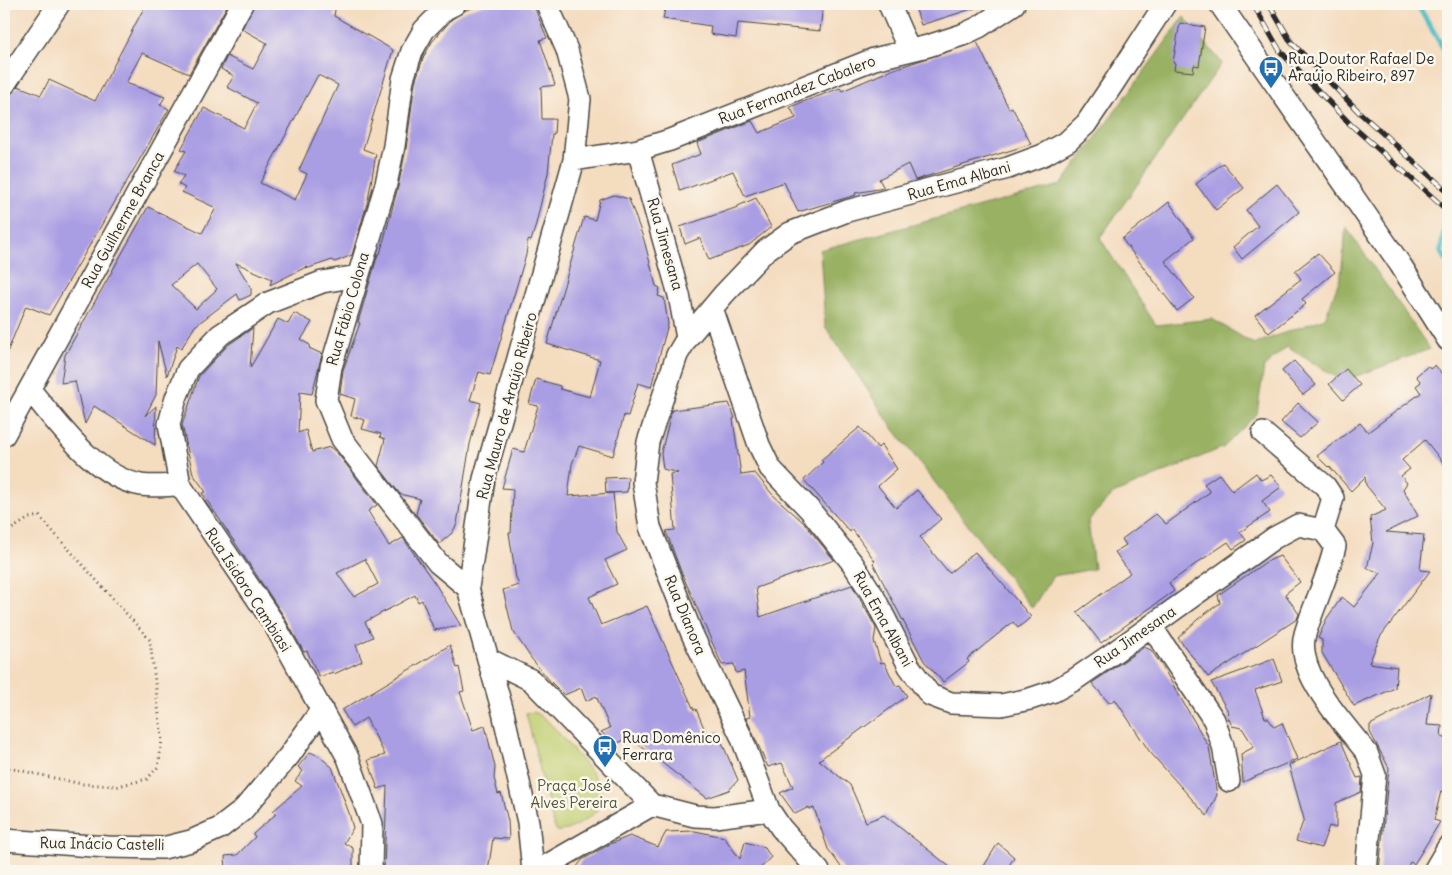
<svg xmlns="http://www.w3.org/2000/svg" width="1452" height="875" font-family="Delius,sans-serif">
<rect width="100%" height="100%" fill="#fbf7ec"/>
<filter id="ink" filterUnits="userSpaceOnUse"><feTurbulence type="fractalNoise" baseFrequency=".02" numOctaves="2"/><feDisplacementMap in="SourceGraphic" scale="10" xChannelSelector="R" yChannelSelector="G"/><feConvolveMatrix kernelMatrix="1 2 1 2 8 2 1 2 1" color-interpolation-filters="sRGB"/></filter>
<filter id="wash" filterUnits="userSpaceOnUse"><feTurbulence type="fractalNoise" baseFrequency=".0096" numOctaves="4" result="noise"/><feDisplacementMap in="SourceGraphic" scale="20" xChannelSelector="R" yChannelSelector="G"/><feGaussianBlur stdDeviation="1.12" result="paint"/><feColorMatrix in="noise" values="0 0 0 0 0 0 0 0 0 0 0 0 0 0 0 0 0 1.4 0 .05"/><feComposite in="paint" operator="in"/></filter>
<g filter="url(#wash)">
<rect width="100%" height="100%" fill="#f4dcbf"/>
<path fill="#c0ce70" stroke="#767c4e" d="M534,712C551,720 561,737 573,750C590,771 621,799 585,820C577,825 567,832 557,831L554,826L526,713Z"/>
<path fill="#98b162" stroke="#626e46" d="M1184,17L1222,63L1100,238L1156,325L1212,319L1254,344L1325,318L1341,275L1346,227L1430,349L1343,381L1287,347L1264,367L1257,414L1224,447L1113,494L1088,521L1094,569L1053,576L1032,608L892,427L825,326L820,250L1061,185Z"/>
<g fill="none" stroke-linecap="round" stroke-linejoin="round">
<path stroke="#4ebdc5" stroke-width="5.5" d="M1417,4L1448,56
M1448,198L1441,252L1448,263"/>
</g>
<g id="blocks">
<path fill="#a99de3" fill-rule="evenodd" d="M146,4H228L189,74L142,53L126,83L165,97L160,105L169,109L49,315L26,306L4,360V101L18,86L41,95L49,80L95,101Z
M254,4H336L334,16L393,50L363,149L376,154L368,200L352,255L335,262L332,260L306,269L308,267L304,268L270,285L272,279L236,263L251,288V295L240,300L237,294L195,326L181,349L177,346L167,376L158,341L156,395L145,416L156,406L155,445L94,406L85,424L75,381L61,383L65,355L148,207L202,233L216,208L182,192L185,188L178,184L184,176L174,171L186,151L181,149L204,108L244,128L257,103L227,87L234,76L221,69L227,56L253,69L267,43L242,29ZM318,75L338,85L299,170L307,174L295,200L260,183ZM197,264L217,289L196,309L171,285Z
M485,4H528L536,11L547,38L540,40L555,85L541,87L542,119H555L554,134H552L548,173L535,228L531,241L528,240L526,255L490,375L479,372L470,400L481,403L470,444L457,524L452,533L439,544L416,514L420,499L400,494L378,466L385,439L380,437L381,434L362,429L365,420L351,416L355,399L340,394L343,370L360,323L358,322L378,254H380L398,187L406,149L415,82L424,56L432,42L452,19L466,10Z
M666,4H823L820,31L738,23L736,38L710,34L711,26L663,19Z
M914,4H977L978,7L921,25Z
M1180,23L1205,27L1199,66L1194,65L1193,72L1174,70L1175,63L1173,62Z
M977,42L1009,109L1012,107L1031,144L915,180L908,164L879,179L884,188L855,193L856,195L798,212L784,182L745,196L733,171L680,191L672,165L701,154L697,143L752,121L759,133L796,118L790,107L840,88L842,91L891,70Z
M1223,163L1244,188L1216,210L1196,184Z
M1277,184L1299,212L1242,259L1233,247L1258,226L1246,210Z
M614,195L629,199L644,240L656,286L660,288L658,296L664,298L668,324L651,387L638,383L628,416L624,415L613,456L579,446L572,464L568,496L613,493L617,532L627,550L605,560L617,584L589,597L601,625L647,606L694,710L696,709L707,735L717,731L738,780L729,790L707,798L638,744L634,736L615,744L601,732L610,728L596,696L586,701L581,688L564,695L550,681L531,658L513,631L503,590L519,585L516,578L509,533H511L513,489L502,488L513,449L524,452L528,439L538,406L529,404L536,379L560,386V389L590,397L600,360L547,344L584,217L595,220L600,200Z
M756,198L771,227L749,245L709,260L700,238L685,244L680,227L738,207V206Z
M1169,202L1194,238L1165,261L1194,298L1177,311L1122,239Z
M1318,253L1335,272L1302,299L1306,304L1269,333L1255,315L1301,279L1295,271Z
M294,313L312,322L301,340L310,345L309,348L322,354L312,394L300,392L298,433L306,430L312,452L330,447L338,454L377,505L368,511L389,546L403,538L436,585L461,626L434,630L422,600L418,602L415,595L365,622L373,637L356,645L362,661L334,674L333,672L319,677L307,651L304,652L283,615L202,493L206,492L193,474L182,425L199,376L228,345L253,328L250,368L278,319L288,324ZM365,559L378,584L354,597L337,573Z
M1294,361L1316,385L1303,395L1282,371Z
M1435,365L1441,373L1448,368V469L1425,440L1402,460L1410,469L1401,476L1407,483L1403,489L1418,516L1386,532L1424,535L1420,570L1430,571L1380,637L1369,663L1397,667L1395,688L1354,706L1322,653V640L1318,638L1327,618L1342,597L1354,607L1381,573L1367,568L1373,543L1370,517L1386,510L1366,485L1365,477L1351,491L1329,466L1328,467L1317,456L1360,423L1368,432L1421,393L1416,386L1421,382L1416,376L1428,366L1430,369Z
M1346,369L1360,385L1343,400L1329,384Z
M729,403L735,418L733,419L741,475L755,473L772,494L804,523L834,560L756,588L760,617L852,585L876,628L874,641L881,663L884,662L896,686L900,685L907,696L819,760L850,785L866,822L884,815L955,871H844L828,849L814,808L810,809L809,807L795,814L780,793L793,787L782,763L768,767L746,718L750,717L744,671L736,673L734,664L722,665L680,569L666,531L675,530L670,474L678,473L663,469L661,453L672,410Z
M1298,403L1318,422L1300,438L1281,422Z
M860,427L878,448L881,445L897,469L878,486L896,508L917,490L941,519L920,537L949,573L975,552L1031,617L1018,628L1013,622L967,659L969,662L943,682L924,661L873,563L875,561L852,529L850,532L804,480L823,462L821,460Z
M1256,473L1261,480L1271,475L1281,487L1262,501L1270,512L1240,532L1246,540L1233,549L1228,542L1197,563L1169,583L1174,591L1101,643L1077,612L1130,573L1115,552L1126,545L1122,539L1156,514L1166,524L1210,492L1204,484L1219,474L1232,491Z
M628,477L627,492L606,493L605,478Z
M1280,556L1300,582L1285,594L1299,614L1297,619L1208,677L1178,638L1198,619L1220,603L1218,595L1266,562Z
M450,645L457,668L459,667L464,691L460,692L473,730L485,726L495,767L494,778L498,794L501,793L508,821L509,839L493,838L488,871H384L387,786L378,789L368,760L385,755L366,718L352,727L342,710Z
M1144,647L1151,650L1162,666L1209,747L1217,795L1207,816L1149,751L1115,699L1109,703L1092,683Z
M1274,659L1282,681L1255,690L1265,718H1268L1274,727L1282,723L1297,759L1243,782L1241,754L1254,747L1242,728L1232,726L1227,715L1229,713L1211,682Z
M1431,693L1427,725L1442,726L1441,737L1448,739V793L1441,791L1434,820L1440,822L1414,864L1410,862L1405,871H1379L1389,768L1370,732V725Z
M1341,741L1357,778L1362,777L1361,792L1336,803V828L1329,826L1321,848L1296,841L1304,819L1289,765Z
M310,752L319,756L332,767L349,813L353,828L344,843L353,848V871H226L225,856L237,855L255,837L253,834L276,814L273,811L302,786L295,781L303,771L298,767Z
M695,831L724,837L740,859L745,842L764,847L771,857L758,871H574L582,860L610,844L630,836L658,847L666,832Z
M998,843L1014,857L1006,871H981Z"/>
</g>
</g>
<g filter="url(#ink)">
<use href="#blocks" fill-opacity="0" stroke="#494641" stroke-width="1"/>
<g fill="none" stroke-linecap="round" stroke-linejoin="round">
<defs>
<path id="minor" d="M455,4L445,9L424,30L412,51L403,79L394,146L386,184L331,367L326,400L342,439L438,563L468,588
M889,4L909,50
M1220,4L1400,264L1448,340
M4,85L59,4
M638,150L679,295L687,338
M574,160L638,150L670,140L874,59L928,46L962,35L979,27L1014,4
M712,308L759,445L770,468L810,510L853,564L874,597L909,666L930,695L951,703L1001,705L1030,699L1054,691L1074,680L1109,656L1274,538L1298,525L1323,530
M30,390C59,424 95,477 141,485C154,487 168,485 180,485L273,622L348,758L372,824L371,871
M1263,433L1325,486L1333,498L1323,530
M4,435L242,4
M180,485L169,424L176,398L188,369L220,335L268,303L322,282L358,276
M1323,530L1335,546C1328,577 1314,604 1305,634C1294,673 1344,723 1367,753L1375,775L1366,871
M1151,626L1214,720L1223,746L1229,781
M488,659L531,680L652,805L695,816L715,817L769,810
M4,840L108,847L163,848L191,841L220,828L242,811L289,756L322,709
M533,871L528,822L503,712L468,588L484,479L574,160L580,99L567,50L547,4
M537,871L652,805
M819,871L781,828L769,810L741,736L692,634L650,527L643,482L648,442L677,355L687,338L724,294L765,251L790,233L847,211L1008,168L1043,155L1068,141L1086,124L1113,84L1165,4
M1434,871L1448,847"/>
</defs>
<use href="#minor" stroke="#494641" stroke-width="24"/>
<path stroke="#494641" stroke-width="3" stroke-dasharray="1 4" stroke-linecap="butt" d="M4,534L29,518L39,516L150,640L162,740L158,767L147,779L118,786L82,784L4,767"/>
<use href="#minor" stroke="#fff" stroke-width="21"/>
<defs>
<path id="rail" d="M1253,4L1280,51L1350,124L1448,211
M1269,4L1291,42L1360,113L1448,192"/>
</defs>
<use href="#rail" stroke="#2b2b2b" stroke-width="5.5"/>
<use href="#rail" stroke="#fbf7ec" stroke-width="4" stroke-dasharray="11" stroke-linecap="butt"/>
</g>
</g>
<defs>
<symbol id="bus-pin" viewBox="-11 -11 22 30"><path d="M0 17L-7.5 6A9.5 9.5 0 1 1 7.5 6Z" fill="#1f6fb2" stroke="#fbf7ec"/><path d="M-5-6H5V4H4V6H2V4H-2V6H-4V4H-5ZM-3.5-4V0h7V-4ZM-3.5 1.2v1.5H-2V1.2ZM2 1.2v1.5H3.5V1.2Z" fill="#fff"/></symbol>
</defs>
<g fill-rule="evenodd">
<use href="#bus-pin" x="1257" y="54" width="28" height="38"/>
<use href="#bus-pin" x="591" y="733" width="28" height="38"/>
</g>
<g text-anchor="middle" stroke-width="5" stroke-linejoin="round" paint-order="stroke">
<g font-size="15" fill="#2b2b2b" stroke="#fbf7ec" text-anchor="start">
<text x="1288" y="64">Rua Doutor Rafael De<tspan x="1288" dy="17">Araújo Ribeiro, 897</tspan></text>
<text x="622" y="743">Rua Domênico<tspan x="622" dy="17">Ferrara</tspan></text>
</g>
<g font-size="15" fill="#2b2b2b" stroke="#fbf7ec">
<text transform="translate(797 90) rotate(-21)" y="5">Rua Fernandez Cabalero</text>
<text transform="translate(959 181) rotate(-16)" y="5">Rua Ema Albani</text>
<text transform="translate(123 220) rotate(-61)" y="5">Rua Guilherme Branca</text>
<text transform="translate(665 244) rotate(74)" y="5">Rua Jimesana</text>
<text transform="translate(348 309) rotate(-74)" y="5">Rua Fábio Colona</text>
<text transform="translate(507 406) rotate(-75)" y="5">Rua Mauro de Araújo Ribeiro</text>
<text transform="translate(248 590) rotate(57)" y="5">Rua Isidoro Cambiasi</text>
<text transform="translate(685 615) rotate(67)" y="5">Rua Dianora</text>
<text transform="translate(883 619) rotate(61)" y="5">Rua Ema Albani</text>
<text transform="translate(1135 637) rotate(-35)" y="5">Rua Jimesana</text>
<text transform="translate(102 844) rotate(1)" y="5">Rua Inácio Castelli</text>
</g>
<g font-size="15" fill="#50543c" stroke="#fbf7ec">
<text x="574" y="791">Praça José<tspan x="574" dy="17">Alves Pereira</tspan></text>
</g>
</g>
<rect width="1452" height="875" fill="none" stroke="#fbf7ec" stroke-width="20"/>
</svg>
